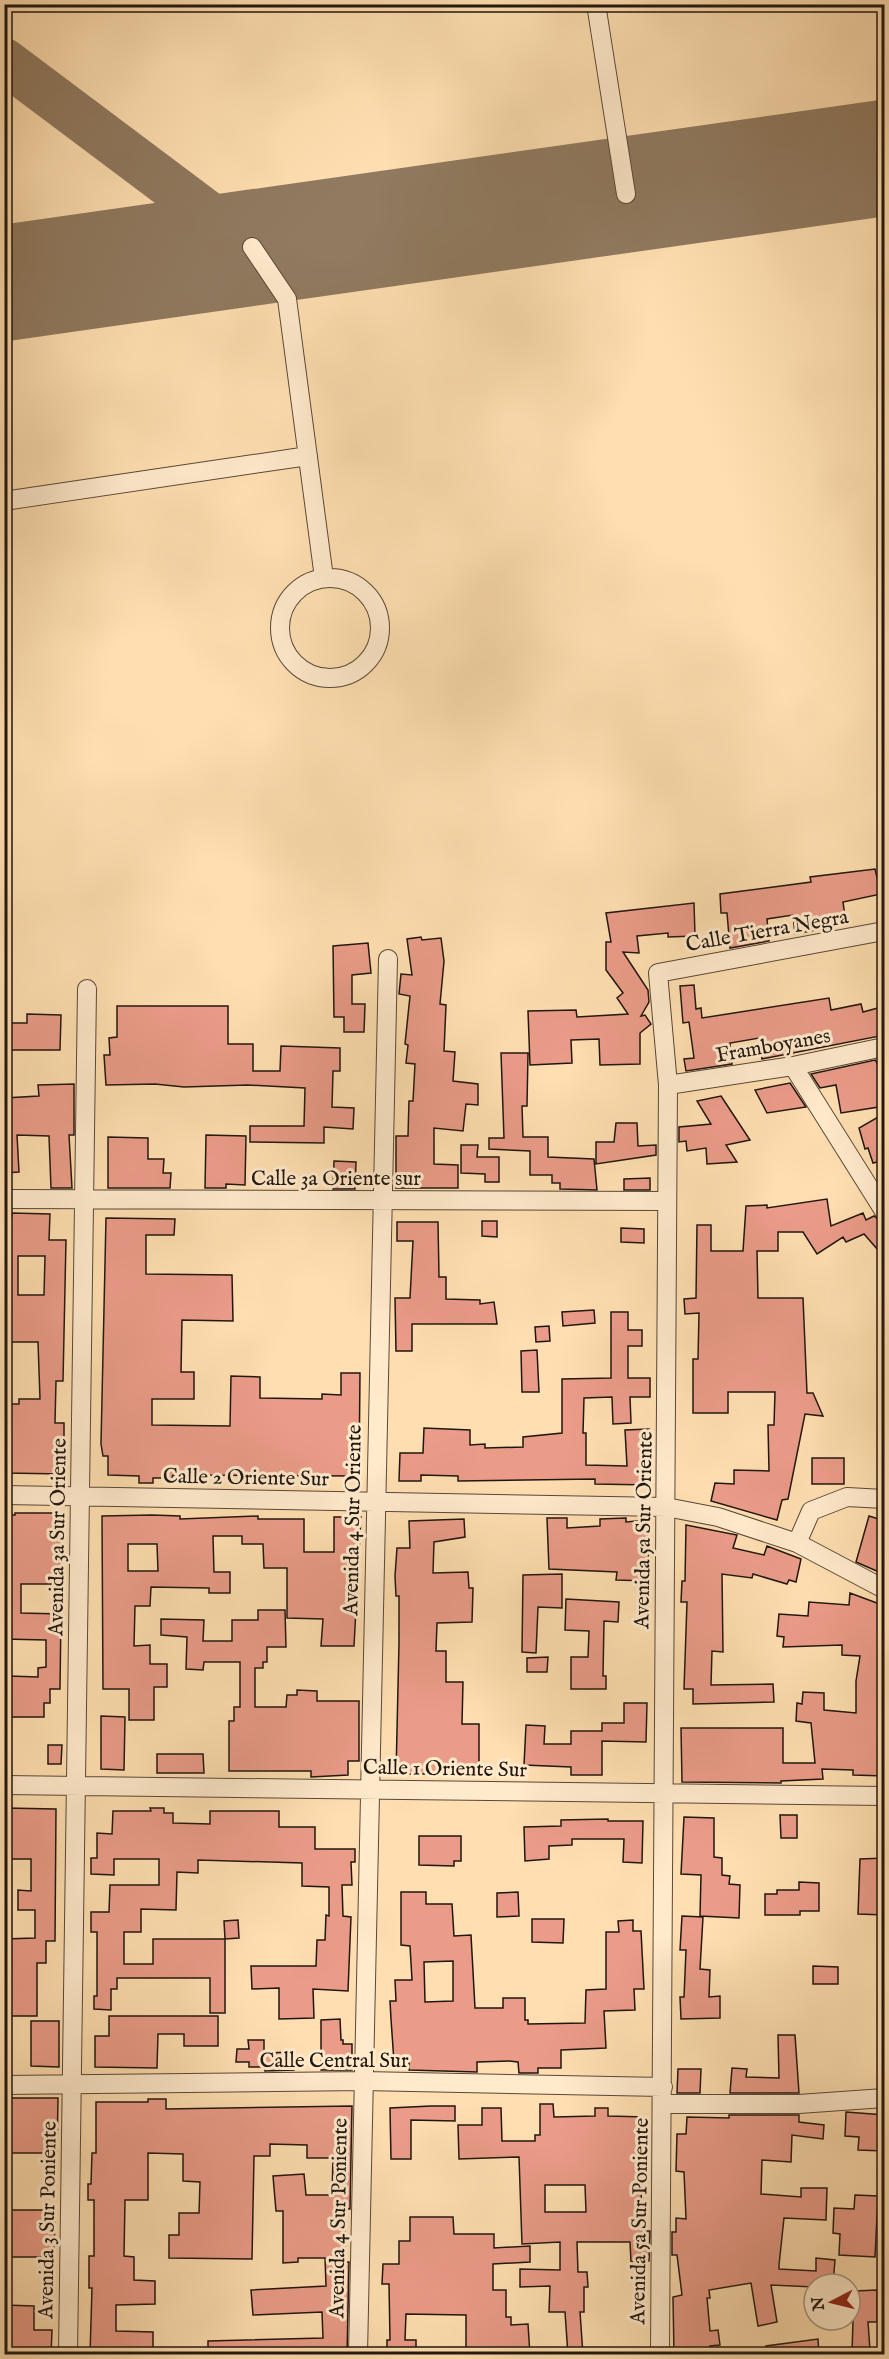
<svg xmlns="http://www.w3.org/2000/svg" width="889" height="2359" font-family="'IM FELL English',serif">
<rect width="100%" height="100%" fill="#ffdfb1"/>
<filter id="stains"><feTurbulence type="fractalNoise" baseFrequency=".00333" numOctaves="4"/><feColorMatrix values="0 0 0 0 .2 0 0 0 0 .09 0 0 0 0 .02 0 0 0 .5 -.17"/></filter>
<radialGradient id="worn" r=".72"><stop offset=".6" stop-color="#630" stop-opacity="0"/><stop offset="1" stop-color="#630" stop-opacity=".3"/></radialGradient>
<g fill="none" stroke-linecap="round" stroke-linejoin="round">
<path stroke="#907a60" stroke-width="46" d="M4,61L252,247"/>
<path stroke="#907a60" stroke-width="116" d="M4,283L884,158"/>
</g>
<path fill="#eb9c89" stroke="#21160f" stroke-width="1.5" fill-rule="evenodd" d="M875,869L881,894L843,902L846,924L795,934L793,915L767,919L769,941L730,948L727,913H721L720,894L811,882L810,877Z
M694,903L695,936L668,937V933L637,936L639,953L623,952L648,990L649,1002L641,1016L645,1015L651,1024L640,1033V1064L600,1065L599,1039L571,1040L572,1063L530,1065L528,1011L576,1010L577,1017L628,1014L617,998L623,993L606,970V942H611L606,913Z
M421,937L422,940L441,938L444,961L440,1004L446,1005L444,1051L455,1052L453,1081L478,1084V1105L466,1104L463,1131L434,1128V1164L458,1165V1188H396V1136H408L409,1101H413L415,1064L406,1063L408,1045L405,1044L410,996L399,994L401,974L412,975L407,939Z
M368,943L371,973L352,975V1004H365L364,1032H344V1017H334L333,946Z
M694,985L696,1009L701,1008L702,1018L829,998L831,1010L861,1004L863,1012L885,1006V1035L762,1059L759,1038L730,1043L732,1064L686,1071L684,1059L694,1058L689,1022L683,1023L680,986Z
M117,1006H228V1044H253V1071H280L281,1046L340,1048V1071H333L332,1107L354,1108L353,1129L324,1127V1143L250,1142V1126H304L305,1088L248,1085L184,1087L155,1084L106,1085L104,1055H110L109,1038L117,1037Z
M27,1014L61,1015L60,1050H8L7,1023H27Z
M501,1053H528L527,1106H522L523,1137H548V1157L594,1159L597,1190L560,1189V1183H552V1175H530V1151L489,1149V1138H504Z
M875,1060L885,1074V1106L841,1113L836,1085L820,1088L811,1074Z
M790,1083L806,1107L767,1113L755,1090Z
M74,1084V1135H69L72,1188H51L49,1136L17,1135L19,1172L4,1173V1098L39,1096L38,1085Z
M721,1096L750,1140L726,1145L737,1162L707,1164L706,1148L687,1151L686,1141L679,1142V1127L711,1124L697,1101Z
M885,1113V1160L873,1163L868,1148L865,1149L859,1128Z
M616,1123H637L638,1146L656,1145V1155L596,1164V1142H614Z
M206,1135L246,1136L245,1185L226,1184V1188H205Z
M108,1137L148,1138V1159H164L163,1173H171L170,1188H108Z
M461,1145H478L477,1157H499V1182H485V1174L461,1173Z
M334,1161L356,1162L355,1189H333Z
M650,1178V1190H624V1179Z
M827,1199L831,1226L863,1213L866,1220L874,1216L880,1221L885,1231V1258L864,1234L846,1242L843,1237L817,1254L803,1232H778V1251H757L758,1298H803L807,1393H813L823,1416L805,1414L788,1499L782,1500L777,1520L711,1501L715,1483L734,1484V1470L769,1471L768,1425H774L775,1392H728V1413H693V1359H698L699,1313L685,1314L684,1299L696,1298L697,1225H711V1251H743L746,1206L767,1205V1208Z
M12,1213L50,1214L49,1240H66L63,1381H56L55,1423H64V1474L4,1473L7,1422H4V1404H19V1399H40L38,1342H4V1216H12ZM18,1256H45L44,1295H18Z
M106,1218L175,1219L174,1235H146V1274L232,1275L233,1321L182,1320L181,1372H194V1399H152V1425L230,1426L231,1376L260,1377V1398L322,1399V1394L341,1395V1373H360L359,1476L173,1475L172,1478H153V1483H139V1476L108,1475V1456H103L101,1444Z
M482,1221H497V1237L482,1236Z
M397,1222H438L439,1277H446V1299L480,1300V1304L494,1302L497,1324H412V1351H396L395,1298H410L413,1241H397Z
M621,1228L644,1229V1243L621,1242Z
M594,1310L595,1323L563,1326L562,1312Z
M611,1312H628V1330H642V1346H628V1378H650V1397H630L631,1423L613,1424L612,1397L584,1398L583,1433H586V1465L627,1466L625,1430L649,1429L650,1485L595,1484V1479L458,1481V1476L421,1475V1481H399L400,1453H423L424,1428L470,1430V1445L485,1444V1448L523,1447V1437L562,1433V1379L611,1378Z
M549,1326L550,1341L536,1342L535,1327Z
M537,1350L539,1392H522L521,1351Z
M812,1458H844V1484H812Z
M15,1513H61L60,1584H21V1613L61,1614L60,1689H50V1703H44V1717H8L9,1676L38,1677V1668L46,1667V1640L4,1639V1571H8L9,1542H4V1515H15Z
M152,1515L180,1516V1519L258,1516V1519H304V1552H334V1517H361L354,1646H321L323,1619L287,1618V1568H264L263,1544H242V1536H213L214,1572H230V1593H209V1588L151,1587L150,1606H135L134,1646L150,1645V1664H167V1687H154V1720H129V1689H103L102,1516ZM128,1544H157L158,1571H128Z
M869,1516L885,1521V1553L879,1572L856,1562Z
M547,1518H567V1528L600,1526V1519L626,1518V1522L647,1520L649,1581L616,1580L617,1572L549,1569Z
M464,1519L465,1537L434,1542L433,1573L468,1572L469,1588H473L472,1622L437,1623L436,1651H446V1682H463L462,1724H479V1774H396L399,1643V1596H396L395,1576L397,1548H410L409,1521Z
M686,1525L737,1535L733,1548L764,1555L767,1546L801,1559L796,1582L789,1580L787,1584L753,1574L752,1578L722,1574L723,1652L712,1651L711,1685L773,1684L774,1702L693,1704V1689H684L687,1602H681L682,1581H685Z
M562,1574V1608L538,1607L536,1653L522,1652L523,1575Z
M850,1593L885,1606V1669L879,1667L881,1711H885V1776L853,1775V1770L822,1769L823,1779L781,1781V1783L682,1782L681,1728H783V1763H815L811,1723L796,1721L797,1703L802,1704L803,1692L824,1693V1710L856,1713V1681L860,1656L842,1655V1645L783,1647L784,1637L777,1636L779,1614L808,1616L809,1602L849,1605Z
M566,1599L619,1602L618,1622L604,1621L603,1676H606V1689H571V1657H588L589,1631L565,1630Z
M258,1610H285L286,1647H267V1662H263V1668H255V1707H286L287,1695H297V1690L317,1691V1701H359V1761H348V1775L311,1777V1771H229V1721H234V1707H240V1662H204L203,1670L186,1669L187,1637L161,1635V1619L204,1620L203,1641H232V1620H258Z
M548,1657L547,1672H527V1658Z
M624,1703H647L646,1742L602,1741V1775H571V1767L524,1765L526,1725L545,1726L544,1744H571V1731H602V1723H624Z
M101,1716L125,1717L124,1770L101,1769Z
M48,1745H62L61,1764H48Z
M157,1754H203L204,1773H157Z
M4,1808L56,1809L55,1941H46V1963H37V2016H4V1939L35,1938V1910H18V1890L31,1891V1859H4Z
M150,1808H164V1813H173V1823L210,1824V1811H279V1827H315V1849H355V1862H351L352,1885H342L343,1916L351,1917L348,1991L313,1989L314,2018L279,2019V1988L252,1989L251,1966H316L317,1940H325L326,1915L329,1916V1887L302,1886V1863L198,1860V1873L177,1872L176,1910L141,1909V1932H124V1964H153V1939H225V2013H210V1978H117V1989H111V2010L94,2009V1996H97V1932H91V1912H109L110,1885H159V1859H114V1875L91,1874V1858H97V1833L112,1834L113,1811H151Z
M780,1815H797V1838H781Z
M684,1817L714,1818V1857L722,1858V1875L730,1876L729,1884L740,1885L739,1918L700,1916L701,1875L681,1874Z
M608,1819V1821H643L642,1863L623,1862L624,1839H572V1845L549,1846V1859L525,1861L524,1827L561,1826V1820Z
M419,1836H461V1861H454V1866L419,1865Z
M885,1858V1915L858,1914L860,1859Z
M799,1882L819,1883V1911H800V1915H765V1894H777V1890H799Z
M401,1892H426V1904H452L454,1936L471,1935L475,2008H503V1998H525V2020H528V2024L585,2023L586,1990L606,1989V1932H619L618,1921L633,1920V1931H641L644,1989H634L635,2010L604,2011L606,2048L561,2050V2068H538V2073H519L518,2062L509,2061L477,2062V2072L409,2070V2062H394L391,2019L390,2001H396L395,1980H412L410,1946L401,1945ZM453,1961V2001L425,2002L424,1962Z
M518,1892L519,1916L497,1917V1893Z
M682,1916L703,1917L700,1969L710,1970L709,1997L720,1996V2018L681,2019L680,1997H684L686,1950H680Z
M532,1919H564L563,1943L532,1942Z
M238,1920L239,1938L225,1939L224,1921Z
M813,1966L838,1967V1984H813Z
M109,2016H218V2046H184V2034H158L157,2068L95,2067V2036H109Z
M340,2019L341,2040H343V2044H352V2070H321V2020Z
M31,2021H59V2067L31,2066Z
M778,2035H795L799,2093H730L732,2068L747,2069L746,2077L779,2078Z
M248,2040H264V2053L293,2052L294,2070L265,2071V2067H249V2062H236L237,2049H249Z
M678,2069H701L700,2093H677Z
M4,2098H58L57,2153H4Z
M148,2099H166V2109L352,2106L350,2209H345V2262H349L347,2355H208V2341L323,2338L322,2312L253,2315L251,2290L326,2286L325,2258H298V2262L283,2263V2211H276L273,2176L304,2174L306,2195H332L333,2158H307V2145L270,2144V2156H254L252,2259L169,2258V2235H179V2213H199L200,2182L183,2181V2154L148,2153V2200H125L124,2256L134,2257V2280L155,2281V2304L116,2305V2331L153,2332V2355H90L92,2288H89V2256H94V2200H88V2184H91L92,2153H96V2102H148Z
M540,2104H553L554,2117L595,2116V2108H608V2116L646,2117V2189H641L642,2231H650L649,2261L631,2262L630,2242H577L578,2272H587L588,2287H584V2312H580L583,2355H568L565,2312H549L550,2286L520,2287V2269L560,2270V2242L522,2244L519,2157L459,2159L458,2125H482V2108H501L502,2141H535V2135H540ZM545,2185H585L586,2212H545Z
M431,2106H455V2121L411,2120V2159H391L390,2108Z
M846,2112L885,2115V2151L858,2150L859,2137L845,2136Z
M729,2115H799V2122L824,2125L823,2139L792,2135L791,2162L762,2160L761,2194L801,2197V2188H827L826,2220L784,2218L779,2265V2269L816,2271V2258L835,2260L833,2284H814V2287L771,2285L777,2322L758,2326L751,2283L709,2290L710,2298H707L710,2331L718,2330L720,2345L710,2346L711,2355H674L673,2297L682,2295L677,2255H672V2232H676V2218L686,2219L684,2172L676,2171L677,2134H686L687,2117L729,2118Z
M855,2195L878,2196L875,2257L839,2255L840,2234L833,2233L834,2208L854,2209Z
M4,2210H55L54,2257H4Z
M410,2217H453L454,2234H494V2248L530,2246V2262L493,2264V2290H506V2317H511V2325L528,2324L530,2355H466V2315L406,2314L405,2340H416V2355H387V2340H390L389,2284H382L383,2264H399V2241H410Z
M877,2290V2322H868L870,2350L852,2352L854,2291Z
M4,2305L34,2306V2330H52L51,2355L4,2354Z
M818,2339L819,2355H767L766,2346Z"/>
<g fill="none" stroke-linecap="round" stroke-linejoin="round">
<defs>
<path id="minor" d="M596,4L626,194
M252,247L287,299L324,578
M4,501L308,456
M280 628a50 50 0 1 1 100 0a50 50 0 1 1-100 0Z
M793,1066L884,1211
M668,1085L793,1066L884,1047
M4,1199L667,1201
M4,1495L666,1507L718,1517L797,1543L884,1589
M797,1543L811,1511L847,1497L884,1499
M4,1785L884,1796
M4,2085L363,2081L663,2087
M663,2104H799L884,2098
M68,2354L87,989
M358,2354L388,959
M660,2354L668,1085L658,973L884,931"/>
</defs>
<use href="#minor" stroke="#584838" stroke-width="20"/>
<use href="#minor" stroke="#ffeacc" stroke-width="18"/>
</g>
<g text-anchor="middle" stroke-width="6" stroke-linejoin="round" paint-order="stroke">
<g font-size="21" fill="#21160f" stroke="#ffeacc">
<text transform="translate(767 930) rotate(-10)" y="7">Calle Tierra Negra</text>
<text transform="translate(773 1045) rotate(-10)" y="7">Framboyanes</text>
<text x="336" y="1185">Calle 3a Oriente sur</text>
<text transform="translate(246 1477) rotate(1)" y="7">Calle 2 Oriente Sur</text>
<text transform="translate(352 1520) rotate(-89)" y="7">Avenida 4 Sur Oriente</text>
<text transform="translate(643 1530) rotate(-89)" y="7">Avenida 5a Sur Oriente</text>
<text transform="translate(57 1537) rotate(-89)" y="7">Avenida 3a Sur Oriente</text>
<text transform="translate(445 1768) rotate(1)" y="7">Calle 1 Oriente Sur</text>
<text x="334" y="2067">Calle Central Sur</text>
<text transform="translate(338 2218) rotate(-89)" y="7">Avenida 4 Sur Poniente</text>
<text transform="translate(47 2220) rotate(-89)" y="7">Avenida 3 Sur Poniente</text>
<text transform="translate(639 2221) rotate(-89)" y="7">Avenida 5a Sur Poniente</text>
</g>
</g>
<rect width="889" height="2359" fill="none" stroke="#ffdfb1" stroke-width="24"/>
<rect x="6" y="6" width="877" height="2347" fill="none" stroke="#21160f" stroke-width="3"/>
<rect x="12" y="12" width="865" height="2335" fill="none" stroke="#21160f" stroke-width="1.5"/>
<g transform="translate(832 2302) rotate(263)"><circle r="28" fill="#ffeacc" stroke="#a69580" stroke-width="1.5"/>
<path d="M0-4.5L10 22L0 15L-10 22Z" fill="#8f2418"/>
<text y="-9" font-size="16" font-weight="bold" text-anchor="middle" fill="#21160f">N</text>
</g>
<rect width="100%" height="100%" filter="url(#stains)"/>
<rect width="100%" height="100%" fill="url(#worn)"/>
</svg>
